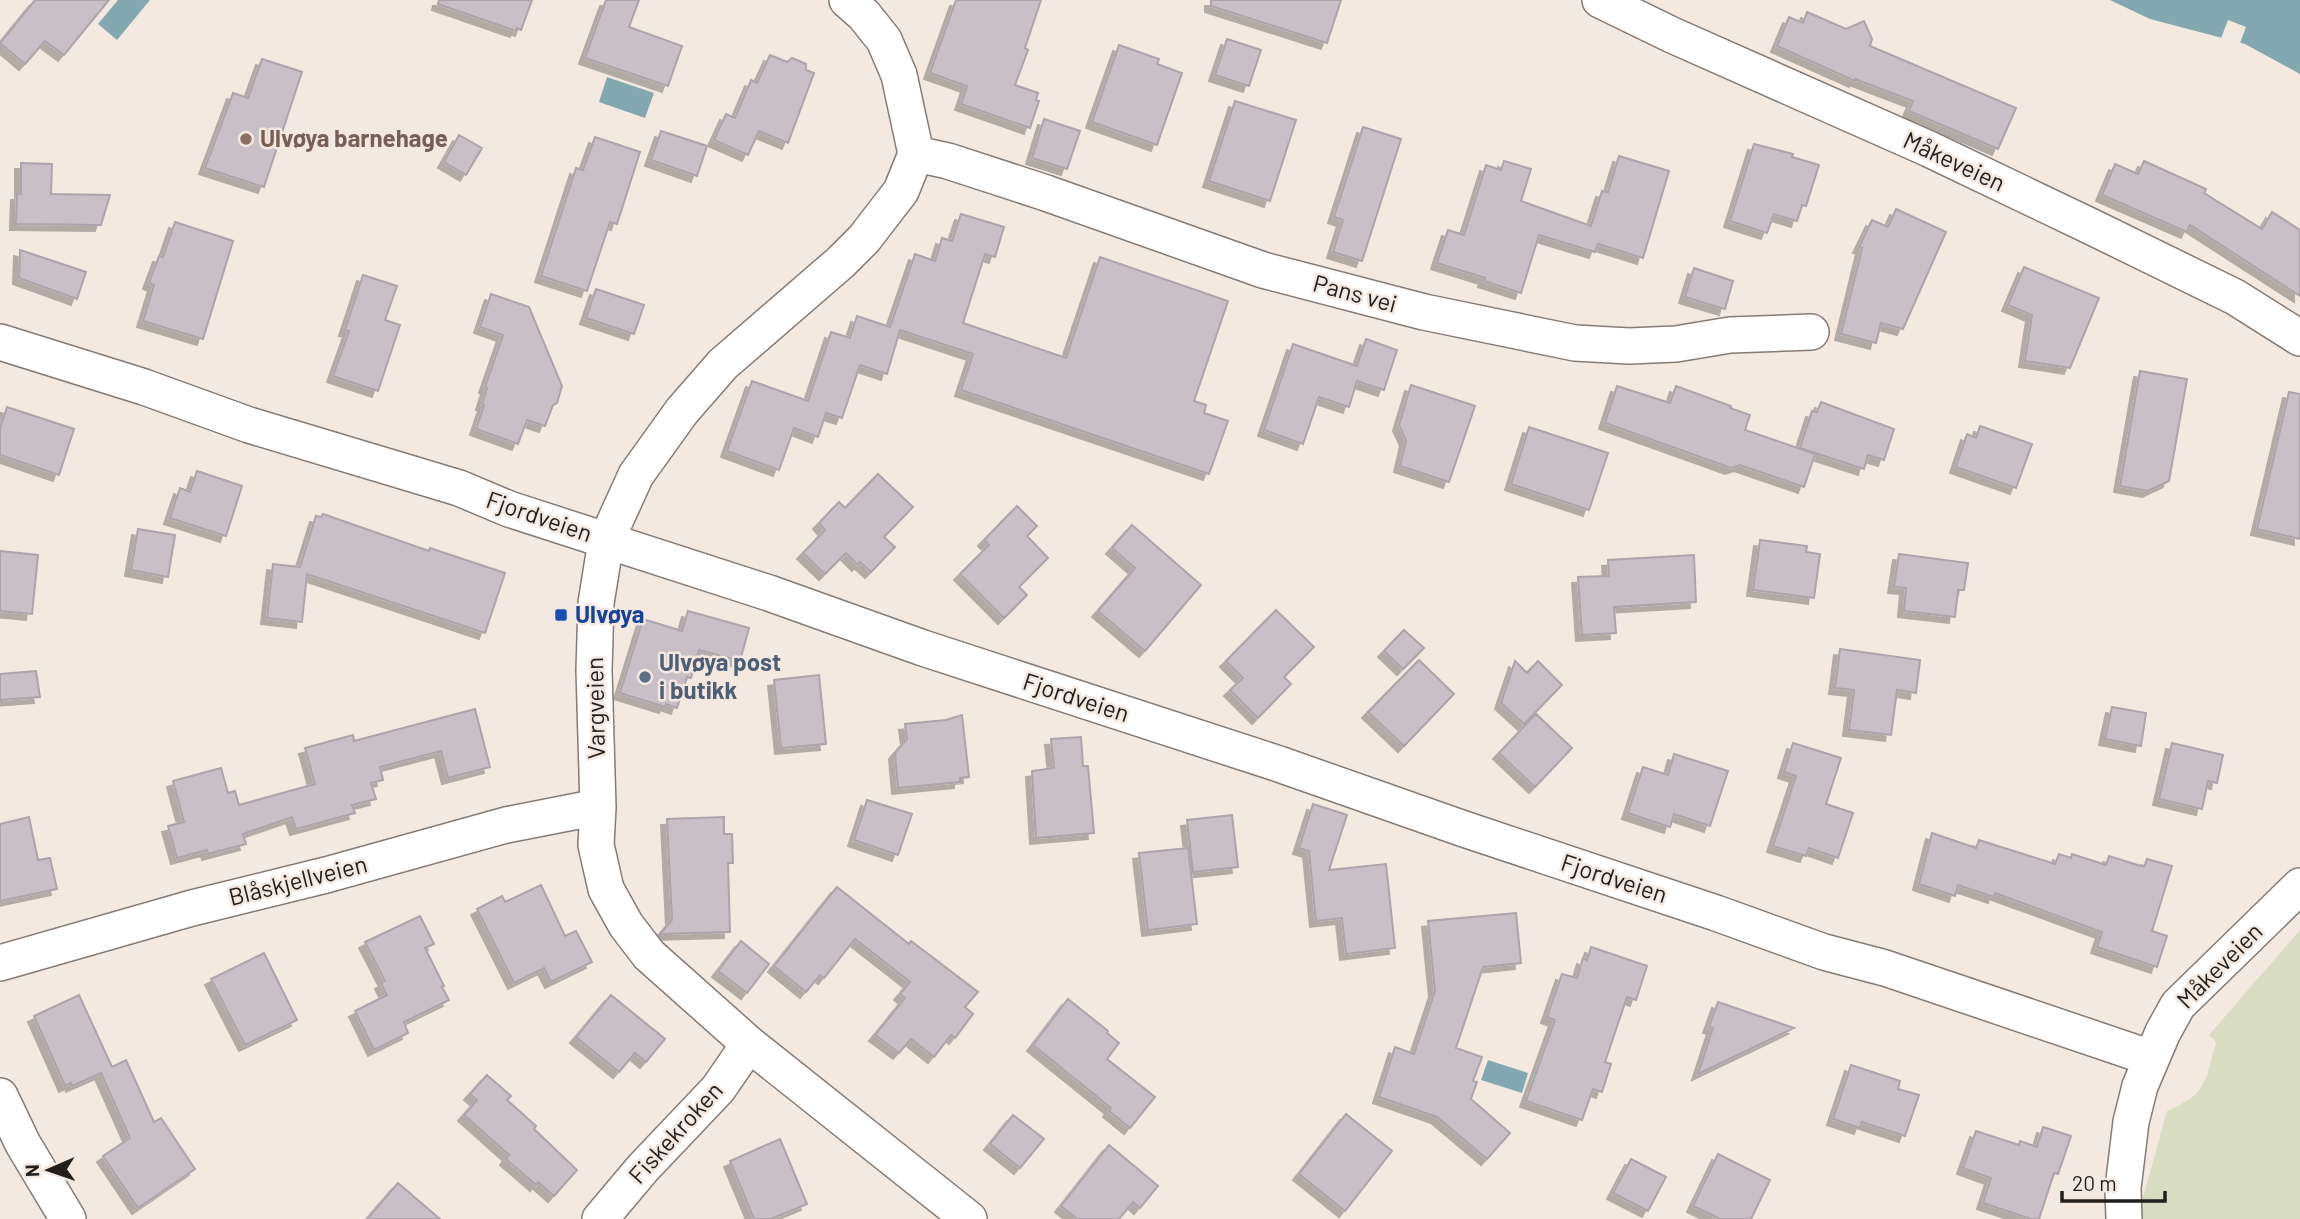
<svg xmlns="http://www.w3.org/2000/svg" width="2300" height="1219" font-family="Barlow,sans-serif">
<defs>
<filter id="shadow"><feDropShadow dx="-6" dy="6" stdDeviation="0" flood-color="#0004"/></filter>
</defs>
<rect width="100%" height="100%" fill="#f3e9e1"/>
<path fill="#d8ddc2" d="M2300,930V1219H2137L2167,1111C2207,1094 2205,1082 2216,1042L2209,1035Z"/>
<path fill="#84a8af" d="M118,0H150L117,40L98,24Z
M2110,0H2300V74L2245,44L2150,19Z
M607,77L654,93L645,118L599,102Z
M1488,1060L1528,1073L1522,1093L1481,1080Z"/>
<path fill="#f3e9e1" d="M2228,20L2246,27L2239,46L2220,41Z"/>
<path fill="#c8bfc7" stroke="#aca3ab" stroke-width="2" filter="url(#shadow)" d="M35,0H109L64,55L45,41L25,64L0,43Z
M439,0H532L521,30L517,28L516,31L438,4Z
M606,0H639L629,27L682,46L668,86L585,58Z
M956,0H1041L1025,48L1028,50L1015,85L1038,93L1036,100L1039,101L1030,128L961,104L967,86L930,73Z
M1211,0H1341L1327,43L1211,6Z
M1807,12L1846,29L1864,21L1872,39L1870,46L2016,108L1998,149L1909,111L1913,101L1855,79V81L1777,46L1789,17L1803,23Z
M1227,39L1261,50L1249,86L1215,75Z
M1119,45L1159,59L1157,64L1182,73L1157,145L1092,122Z
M770,55L787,62L792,58L806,64V70L814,73L788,143L759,131L748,155L714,140L726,114L735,118L751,80L757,83Z
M262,59L302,72L264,187L205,168L233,93L248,98Z
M1235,101L1296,120L1270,201L1209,181Z
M1044,119L1080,131L1067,169L1032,158Z
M1363,127L1401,139L1362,261L1333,252L1343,220L1334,217Z
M661,131L707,146L697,176L651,160Z
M459,135L482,148L466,175L444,162Z
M595,137L640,152L617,224L610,222L587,291L541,276L576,168L583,170Z
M1754,144L1793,154L1792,157L1819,165L1806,206L1802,205L1797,221L1774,214L1767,233L1730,221Z
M1619,156L1669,171L1643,258L1598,244L1595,252L1539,235L1521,293L1484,281L1485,278L1437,263L1448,230L1464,235L1486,165L1501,170L1504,161L1531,169L1521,201L1591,226L1602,191L1608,192Z
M2144,161L2206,189L2204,193L2262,229L2272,212L2300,230V296L2190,225L2187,232L2102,195L2115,164L2138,174Z
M21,163L52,164L51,194L110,195L101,225L16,224L17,194H21Z
M1896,209L1946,232L1903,329L1881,323L1876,343L1841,334L1862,248L1859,247L1872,220L1888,227Z
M961,214L1004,227L995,257L985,254L963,323L1066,358L1100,257L1228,301L1194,401L1206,405L1204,413L1228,421L1209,474L961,390L973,354L900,330L887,374L860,365L842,418L826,413L818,437L794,428L779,470L727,451L752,381L808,401L831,332L850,338L857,316L890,327L915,254L935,261L942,238L952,241Z
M175,222L233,241L203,339L143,321L154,285L149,283L159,256L163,257Z
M20,250L86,272L77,299L19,278Z
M2024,267L2099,298L2070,368L2025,361L2032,315L2008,305Z
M1694,268L1733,281L1725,309L1685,297Z
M363,275L397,286L385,320L400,325L378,391L333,376L349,331L345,330Z
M596,289L644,305L634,334L586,318Z
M491,294L529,307L562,386L557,403L553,405L545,426L527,420L518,444L476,429L484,405L482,404L487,388L485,387L503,335L480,327Z
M1366,339L1397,350L1384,390L1357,381L1349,407L1319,397L1303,444L1264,430L1293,344L1357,366Z
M2140,371L2187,379L2169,481L2148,491L2120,486Z
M1411,385L1475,406L1449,482L1400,466L1406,440L1399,425Z
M1617,386L1670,403L1676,386L1731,406L1730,408L1750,415L1745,430L1815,454L1804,487L1740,465L1731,468L1605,423Z
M2289,392L2300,394V539L2257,529Z
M1821,402L1894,429L1884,460L1868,455L1864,469L1800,448L1812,411L1817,412Z
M7,407L74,429L59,475L0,455V428Z
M1980,426L2032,444L2016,488L1956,467L1967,434L1976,438Z
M1529,427L1608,453L1589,510L1511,484Z
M197,471L242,486L226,536L170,518L180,488L190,492Z
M878,474L913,507L884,537L895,547L871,572L860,562L858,565L846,553L825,574L803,553L825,530L819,523L839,502L845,508Z
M1017,506L1037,526L1027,536L1048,558L1019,587L1027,595L1004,618L960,574L989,545L984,540Z
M323,514L429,551L430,548L505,573L485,633L307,574L302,622L267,618L273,564L300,567L316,516L321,517Z
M1132,525L1201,585L1145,651L1098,611L1135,568L1112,548Z
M138,529L175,535L168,577L131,570Z
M1760,540L1807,546L1806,552L1820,554L1814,598L1753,590Z
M0,551L38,555L32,614L0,611Z
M1899,554L1968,563L1964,590H1958L1955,617L1904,611L1906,588L1894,587Z
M1694,555L1696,602L1614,607L1616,633L1582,635L1578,577L1609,576L1608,560Z
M1276,610L1314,647L1284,677L1291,684L1258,718L1230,690L1243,678L1226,661Z
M688,611L749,628L740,661L699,650L691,678L687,677L677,708L666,704L665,707L620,693L643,619L682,631Z
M1404,630L1424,648L1403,669L1384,651Z
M1840,649L1920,660L1916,693L1897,690L1891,735L1849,730L1854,690L1835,688Z
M1419,660L1454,694L1404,746L1368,712Z
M1515,661L1527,673L1538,661L1562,685L1524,724L1501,703Z
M36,671L40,697L0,700V674Z
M819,675L826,744L781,748L774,680Z
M2112,707L2146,713L2141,746L2105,739Z
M475,709L490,767L448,778L441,751L380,767L383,780L371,783L376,799L352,805L355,813L296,829L292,817L243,834L246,844L208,854L207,850L177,858L168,826L184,822L173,781L221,768L228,793L235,791L239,805L315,784L305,748L353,735L354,741Z
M1536,714L1572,748L1535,787L1499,753Z
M962,715L969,777L960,778V782L898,788L895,753L907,739L905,724L946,720Z
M1081,737L1083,766H1088L1094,833L1036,838L1032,771L1054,768L1051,739Z
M1793,743L1841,758L1826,804L1853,813L1838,858L1809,848L1806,856L1773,846L1796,776L1784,772Z
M2172,743L2223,755L2217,783L2208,781L2202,809L2159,799Z
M1674,754L1728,771L1710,826L1674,814L1670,827L1628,813L1643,767L1668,775Z
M867,800L912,814L898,855L854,840Z
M1313,804L1347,815L1329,870L1386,864L1395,948L1346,954L1342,918L1316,921L1309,851L1299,848Z
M1232,815L1238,867L1193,872L1187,820Z
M29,817L38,860L50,858L57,889L0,901V824Z
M724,817V834H732L733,863H728L730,932L660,934L672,920L667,819Z
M1932,833L1976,848L1979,840L2055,864L2059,854L2071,858L2072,854L2106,865L2109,856L2144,867L2147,859L2172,866L2152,931L2167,936L2157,967L2097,947L2102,932L1995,893L1994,897L1958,885L1955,896L1919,884Z
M1188,848L1197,924L1148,930L1139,853Z
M541,885L565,936L576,931L592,962L551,982L544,968L514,983L477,909L502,896L505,902Z
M837,887L909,944L911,941L978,992L965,1007L973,1014L955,1038L951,1035L934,1057L911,1039L899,1053L875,1035L905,998L900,994L910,982L855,939L824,978L820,975L806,992L774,966Z
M1516,913L1521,963L1483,967L1456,1048L1482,1057L1473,1081L1477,1082L1471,1099L1510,1133L1487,1159L1437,1117L1379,1097L1395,1047L1414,1054L1435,991L1428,921Z
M420,916L434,944L425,948L444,986L442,987L449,1000L404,1022L408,1033L374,1050L355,1011L387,995L381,983L385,981L365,942Z
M741,941L769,964L747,993L718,971Z
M1591,947L1647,966L1636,1000L1627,997L1605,1062L1611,1064L1602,1092L1593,1089L1582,1120L1526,1101L1555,1020L1547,1017L1562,974L1577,978L1583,958L1587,960Z
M264,953L297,1020L245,1045L211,979Z
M79,995L112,1067L126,1060L154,1122L161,1118L195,1169L138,1208L103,1156L130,1138L101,1073L72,1086L71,1083L65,1086L34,1016Z
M611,995L665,1039L646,1062L635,1053L619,1072L576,1037Z
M1068,999L1108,1031L1107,1033L1119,1043L1107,1059L1155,1097L1130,1128L1109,1111L1111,1108L1033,1045Z
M1718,1002L1794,1028L1698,1074L1713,1028L1709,1027Z
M1851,1065L1900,1081L1898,1089L1919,1095L1905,1136L1862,1122L1860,1128L1833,1119Z
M487,1075L511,1096L507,1100L536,1126L534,1129L577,1170L554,1196L538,1182L536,1185L506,1159L509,1155L464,1115L477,1100L470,1094Z
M1346,1114L1392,1151L1345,1211L1299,1174Z
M1013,1115L1044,1139L1020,1168L990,1144Z
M2043,1127L2071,1136L2058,1174L2054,1173L2039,1219H2031L1983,1203L1991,1178L1963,1168L1976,1131L2019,1145L2020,1141L2037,1147Z
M780,1139L807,1204L771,1219H754L730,1161Z
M1109,1145L1158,1186L1140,1208L1133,1202L1119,1219H1077L1061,1206Z
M1718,1154L1770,1180L1751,1219H1720L1693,1206Z
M1631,1159L1666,1177L1648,1211L1613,1193Z
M398,1183L440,1219H367Z"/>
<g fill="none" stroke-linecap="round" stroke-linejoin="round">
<defs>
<path id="minor" d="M847,0L864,15L884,40L899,75L916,154L901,191L864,239L841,262L723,364L682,411L636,475L606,541L596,603L594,670L598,807L596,845L606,889L626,925L649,955L749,1044L969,1219
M1600,0L1672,35L1929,149L2092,227L2235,297L2300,338
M916,154L948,161L1046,193L1263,270L1424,312L1575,343L1629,346L1676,344L1730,335L1811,332
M0,342L144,387L249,425L459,488L509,509L769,593L923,648L1279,764L1464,829L1716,913L1824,952L1885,968L2151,1058
M0,963L192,908L326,875L506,825L598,807
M0,1096L23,1144L68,1219
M600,1219L643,1168L718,1089L749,1044
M2124,1219L2123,1188L2131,1122L2140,1086L2163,1032L2178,1005L2300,886"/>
</defs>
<use href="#minor" stroke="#857b75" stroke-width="38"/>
<use href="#minor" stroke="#fff" stroke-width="35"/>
</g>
<circle fill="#8d6e63" stroke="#f3e9e1" stroke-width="2.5" cx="246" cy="139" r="7"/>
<rect fill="#1a4fb4" stroke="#f3e9e1" stroke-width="2.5" x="554" y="608" width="14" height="14" rx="3.5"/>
<circle fill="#5c6f8a" stroke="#f3e9e1" stroke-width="2.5" cx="645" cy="677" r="7"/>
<g text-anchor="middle" stroke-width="5" stroke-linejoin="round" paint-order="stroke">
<g font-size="24" font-weight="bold" fill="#785e54" stroke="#f3e9e1" text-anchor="start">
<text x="260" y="147">Ulvøya barnehage</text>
</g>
<g font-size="24" fill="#211e1b" stroke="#f3e9e1">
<text transform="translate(1954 162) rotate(25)" y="8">Måkeveien</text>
<text transform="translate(1355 294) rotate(15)" y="8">Pans vei</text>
<text transform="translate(539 517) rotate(19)" y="8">Fjordveien</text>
<text transform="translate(1076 698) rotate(18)" y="8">Fjordveien</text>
<text transform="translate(596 708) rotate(-91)" y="8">Vargveien</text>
<text transform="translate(1614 879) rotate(18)" y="8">Fjordveien</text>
<text transform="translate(298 881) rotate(-14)" y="8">Blåskjellveien</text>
<text transform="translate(2220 966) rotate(-45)" y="8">Måkeveien</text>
<text transform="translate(676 1133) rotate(-48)" y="8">Fiskekroken</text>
</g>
<g font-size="24" font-weight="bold" fill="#164399" stroke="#f3e9e1" text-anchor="start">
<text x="575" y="623">Ulvøya</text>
</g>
<g font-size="24" font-weight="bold" fill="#4e5e75" stroke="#f3e9e1" text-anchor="start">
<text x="659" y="671">Ulvøya post<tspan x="659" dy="28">i butikk</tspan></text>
</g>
</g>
<g transform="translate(49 1170) rotate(268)" stroke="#f3e9e1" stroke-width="5" paint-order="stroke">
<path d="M0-5L12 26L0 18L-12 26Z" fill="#211e1b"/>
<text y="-10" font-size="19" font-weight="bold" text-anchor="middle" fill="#211e1b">N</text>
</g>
<path d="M2062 1191v10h103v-10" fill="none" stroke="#211e1b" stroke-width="3.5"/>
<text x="2072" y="1191" font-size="21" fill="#211e1b" stroke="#f3e9e1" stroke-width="5" paint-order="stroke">20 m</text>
</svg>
